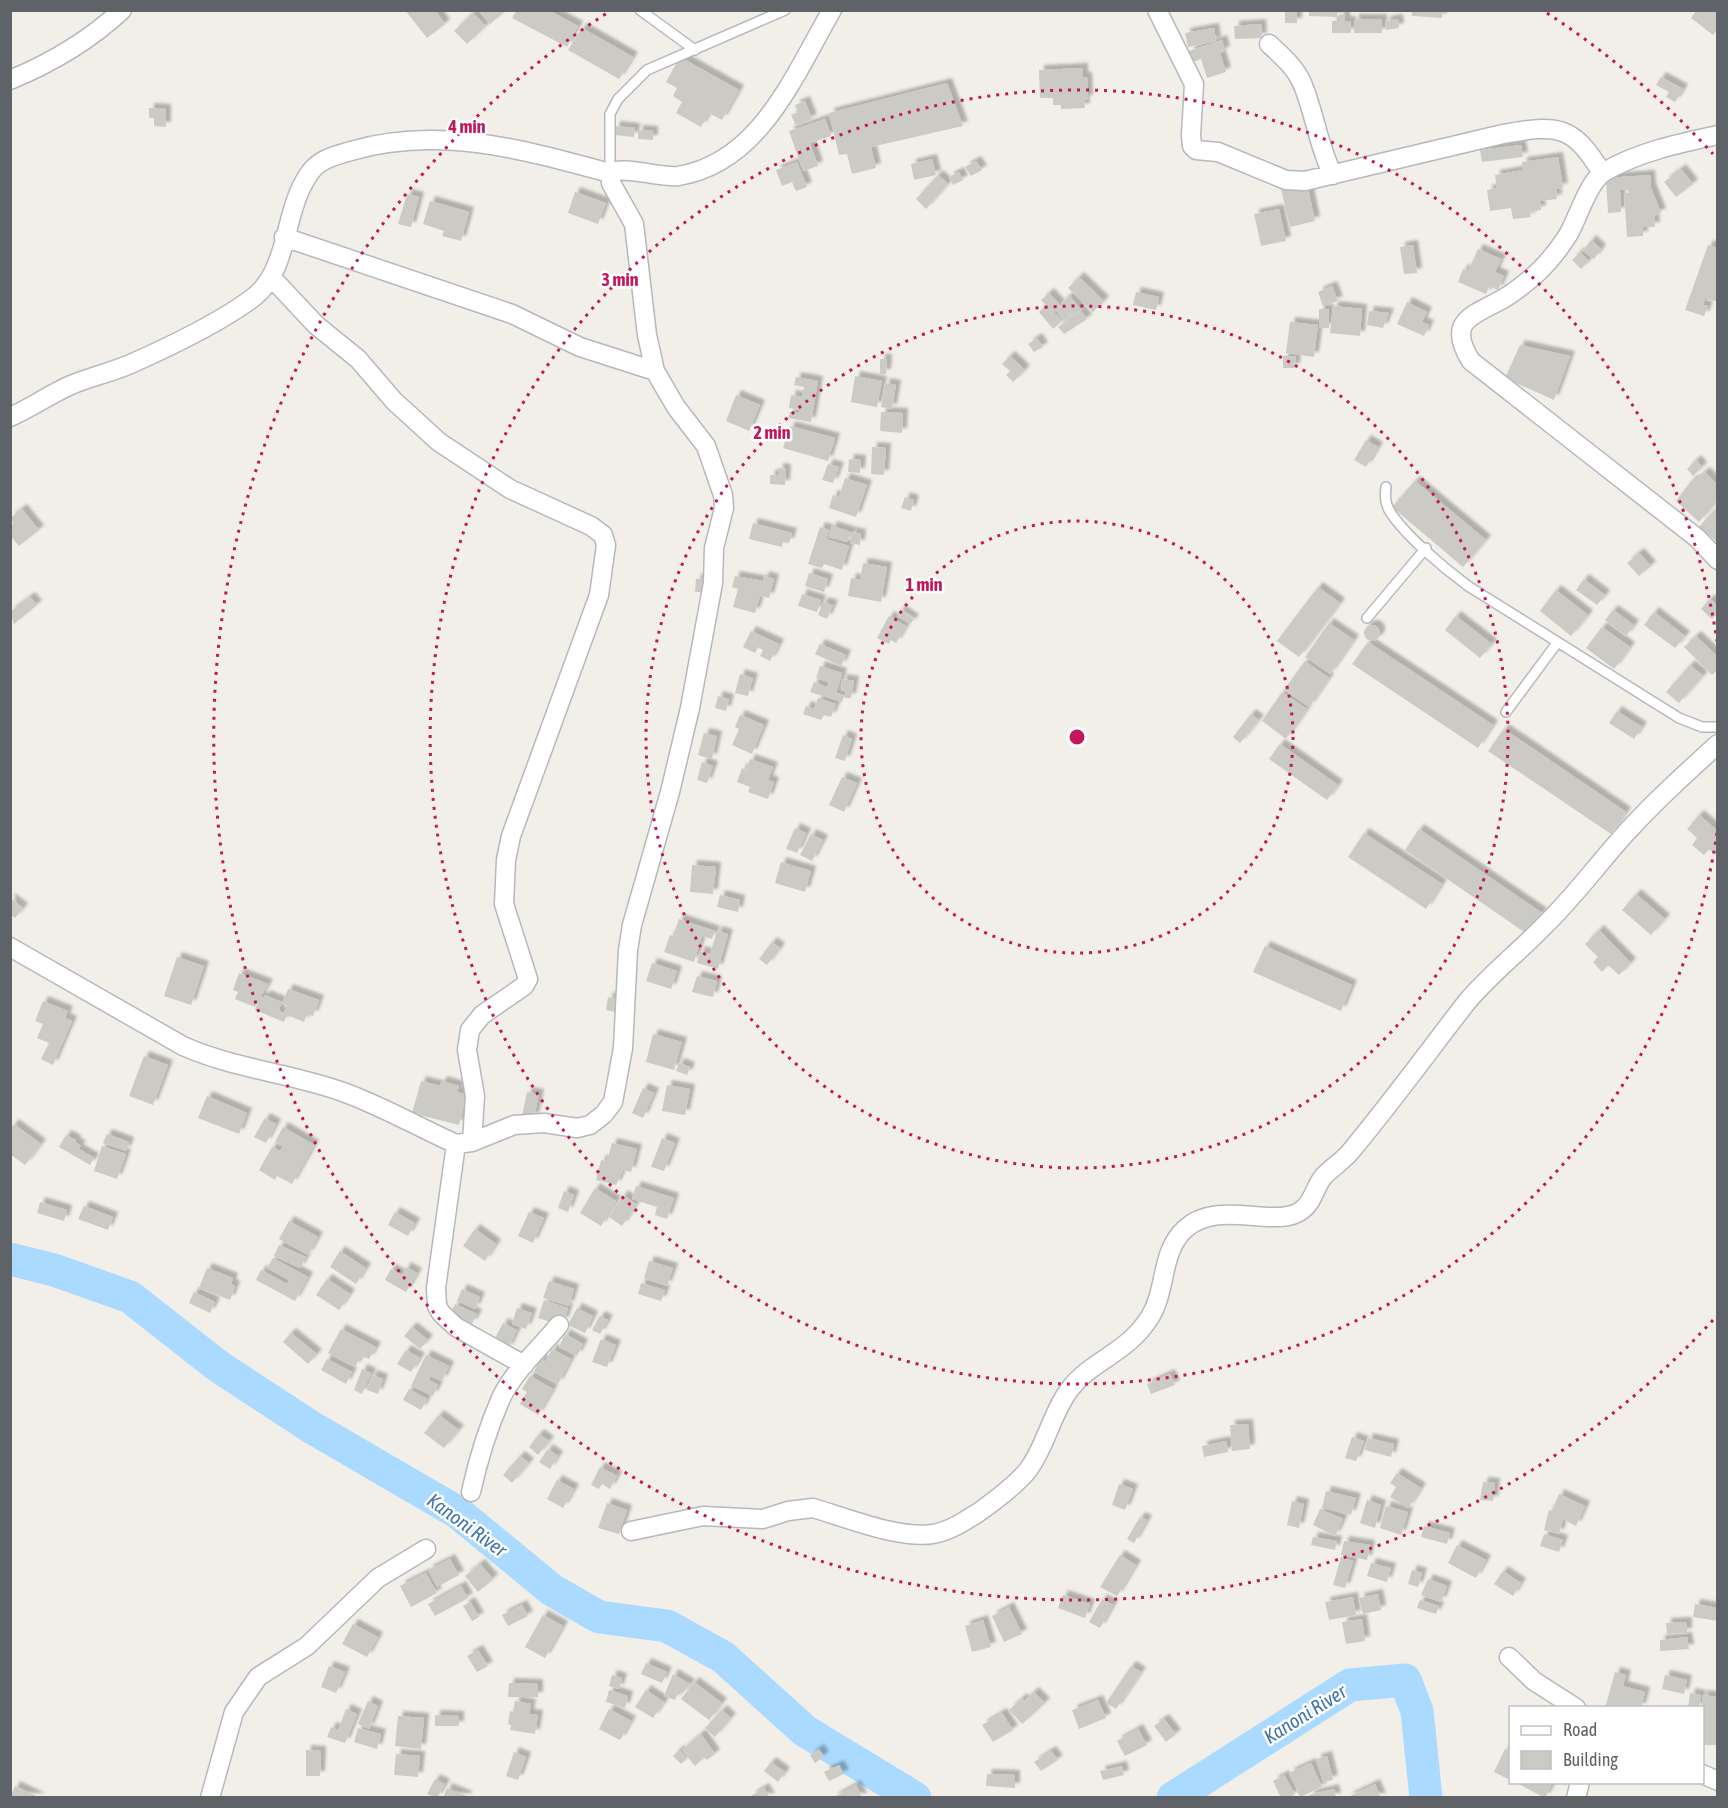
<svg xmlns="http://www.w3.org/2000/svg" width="1728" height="1808" font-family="'Asap Condensed',sans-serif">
<defs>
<filter id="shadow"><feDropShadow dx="5" dy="-5" stdDeviation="1.5" flood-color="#0004"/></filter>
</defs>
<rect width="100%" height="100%" fill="#f1efe8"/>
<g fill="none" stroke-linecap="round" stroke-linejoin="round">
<path stroke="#aadaff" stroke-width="33" d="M10,1259L54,1270L130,1297L218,1366L311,1427L457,1512L552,1590L599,1617L667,1626L723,1657L805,1731L915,1798
M1173,1798L1350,1685L1405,1680L1417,1711L1426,1798"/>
</g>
<path fill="#cccac5" filter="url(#shadow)" d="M405,10H435L445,24L427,38Z
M478,10H506L490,24Z
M517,10H548L578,26L567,47L512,18Z
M1285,10H1297V23H1285Z
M1309,10H1337V17L1309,16Z
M1412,10H1442V18L1412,16Z
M1697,10H1718V29L1713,35L1691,18Z
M473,13L486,26L467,44L454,31Z
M1339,15H1345V21H1351V33H1332V21H1339Z
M1354,19H1382V33H1354Z
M1398,19L1399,28L1386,30L1385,21Z
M1261,24L1262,38L1235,39L1234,26Z
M582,28L633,57L619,79L568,50Z
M1214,28L1216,41L1188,47L1185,33Z
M1222,40L1225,51L1220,53L1226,72L1207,78L1201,59L1193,62L1189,51Z
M680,57L739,90L722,120L709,113L701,127L676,113L682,102L673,96L677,88L666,82Z
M1083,68V77H1087L1088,100H1084L1085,108L1061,109V105H1053V98H1040L1039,70Z
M1661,77L1683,89L1675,102L1666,97L1669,92L1656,85Z
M947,83L963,126L871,147L876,168L852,174L847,154L839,155L829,113Z
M805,101L812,119L796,126L791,115L798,112L795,105Z
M149,108L166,109V127L154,126V118H149Z
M825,119L831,136L810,143L818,166L803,171L789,131Z
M615,126L635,128L634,137L614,135Z
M638,130L653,131V140L638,139Z
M1521,145L1523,157L1482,162L1480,150Z
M1558,157L1563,188L1556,189L1557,199L1540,201L1541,210L1530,212L1531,217L1513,219L1511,208L1490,211L1487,190L1497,188L1495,175L1523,170L1522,162Z
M932,159L936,175L914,180L911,164Z
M976,161L982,170L971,176L965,167Z
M797,162L807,187L796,191L792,182L782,186L776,170Z
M1681,169L1693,184L1676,197L1664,182Z
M959,172L963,180L953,185L949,177Z
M938,175L948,184L926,209L916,199Z
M1650,175L1651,188L1661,213L1654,216L1655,227H1643V236L1627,237L1624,193H1630V190H1620L1621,212L1608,213L1606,178Z
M1307,183L1315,221L1290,227L1281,189Z
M575,192L606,203L598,224L568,213Z
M407,194L419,197L411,227L398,224Z
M430,201L469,212L461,241L442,236L444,231L423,224Z
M1279,209L1286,241L1261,246L1254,214Z
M1591,240L1601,249L1594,259L1583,251Z
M1413,245L1417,273L1404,274L1400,247Z
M1708,245L1718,248V301L1706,300V296L1703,305L1708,306L1704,316L1685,310Z
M1478,249L1501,259L1495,272L1504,276L1498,290L1489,286L1486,294L1458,282L1463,269L1468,271Z
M1580,252L1589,261L1581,269L1572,260Z
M1079,277L1104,301L1093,312L1068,288Z
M1332,286L1338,301L1323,306L1318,292Z
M1136,292L1159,297L1156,310L1133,305Z
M1049,293L1061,306L1054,312L1062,321L1053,329L1039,312L1046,305L1041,300Z
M1070,296L1081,310L1072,316L1061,303Z
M1407,302L1427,312L1422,322L1429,325L1424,336L1397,324Z
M1063,306L1070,316L1064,321L1056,311Z
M1333,306L1362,309L1360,336L1330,333Z
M1319,309H1329V328H1319Z
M1081,311L1087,319L1064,334L1058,327Z
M1369,311L1389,313L1383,328L1367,325Z
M1290,322L1318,325L1314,357L1286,353Z
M1037,338L1043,347L1034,352L1028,344Z
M1520,345L1570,356L1554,400L1505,378Z
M1010,356L1025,370L1013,382L1006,375L1010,371L1002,364Z
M1283,356H1296L1295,368H1283Z
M880,359H887L886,374H880Z
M855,376L882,381L877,407L851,402Z
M796,377L818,381L811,422L788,418L790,412L799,414L800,410L789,408L791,395L802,397L804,387L794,385Z
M885,383L896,385L892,409L881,407Z
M736,395L760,405L749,431L726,421Z
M881,412L903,413L902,433L880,431Z
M790,426L835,438L828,461L783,448Z
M1366,440L1378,447L1366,467L1354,460Z
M872,447L886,448L884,475L871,474Z
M849,459L861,460L860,473L848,472Z
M1696,460L1702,467L1693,476L1687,469Z
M828,464L839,467L833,483L822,480Z
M778,468L786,469L785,485L770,484V475H778Z
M1705,472L1718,485V499L1699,522L1676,501L1692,480L1694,481Z
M845,478L867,485L856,517L829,508L833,495L839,497Z
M1415,481L1486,540L1463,567L1392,507Z
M905,497L914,500L911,511L901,508Z
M1718,506V543L1699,527Z
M22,509L39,530L19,546L10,535L13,522L10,518Z
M753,523L792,533L789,543L783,542L782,547L749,539Z
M832,526L851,532L847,542L828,537Z
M820,527L829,530L826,539L849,546L842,570L824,564L822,568L808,564Z
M851,532L861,534L860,545L850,543Z
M1639,553L1651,566L1639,576L1627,563Z
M863,563L887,567L881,602L848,596L851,578L860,580Z
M809,573L828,579L824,592L805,586Z
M735,576L763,581L764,576L774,579L769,598L760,596L755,613L733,607L738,589L732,587Z
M696,579H711V592H695Z
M1584,579L1605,595L1597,605L1576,590Z
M1318,587L1340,603L1299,657L1277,641Z
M1556,590L1588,615L1571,636L1540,611Z
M802,594L821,600L817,612L798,606Z
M30,597L37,605L14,624L10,612Z
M1710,599L1718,606V613L1712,619L1701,609Z
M823,602L833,605L827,619L818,615Z
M900,610L914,619L910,624L897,616Z
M1613,610L1634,625L1626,636L1605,620Z
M1654,612L1685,636L1675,648L1644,625Z
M889,616L906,626L896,643L891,640L889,644L877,638Z
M1456,616L1492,644L1480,658L1445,630Z
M1329,623L1354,640L1330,674L1305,657Z
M1364 633a8 8 0 1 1 16 0a8 8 0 1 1-16 0Z
M1602,627L1630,647L1614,669L1586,648Z
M751,631L779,644L770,661L760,656L763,650L758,647L755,653L743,647Z
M1696,636L1718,657V669L1712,675L1684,647Z
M1368,642L1493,725L1478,748L1352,664Z
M820,644L846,655L841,666L815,654Z
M1305,661L1329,678L1309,707L1284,690Z
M1690,665L1703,676L1679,703L1666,692Z
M820,666L842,673L836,694L844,696L842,702L810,692L814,682L827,687L829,682L816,678Z
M740,674L753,678L748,696L735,693Z
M842,679L854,681L851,698H845L846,691L841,690Z
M1282,692L1307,709L1286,739L1262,721Z
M718,696L729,699L726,711L715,708Z
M818,698L836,704L831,717L824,715L821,720L803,714L806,706L814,709Z
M1617,711L1642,727L1634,739L1609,723Z
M1251,714L1259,720L1240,743L1233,737Z
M740,715L764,725L752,754L732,745L739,729L735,727Z
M1504,729L1626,812L1611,834L1488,751Z
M704,733L717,736L712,759L698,755Z
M843,735L852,739L845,761L835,758Z
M1280,744L1338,785L1327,800L1269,759Z
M750,759L773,767L768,780L774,782L768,799L748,792L750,787L737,782L742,768L746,770Z
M702,762L713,766L707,783L697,780Z
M842,777L857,783L844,812L829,805Z
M1699,815L1718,831V856L1709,849L1704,855L1692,845L1697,838L1687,829Z
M795,828L806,833L797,853L786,849Z
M1419,829L1542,913L1527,934L1405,850Z
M1364,833L1442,884L1426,909L1348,857Z
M811,834L823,840L812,861L800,855Z
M781,862L811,871L805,892L775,883Z
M692,865L716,867L713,894L690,892Z
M1636,894L1665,919L1651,935L1622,910Z
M720,895L740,900L738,912L717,907Z
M10,898L23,908L15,918L10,914Z
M679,919L715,931L712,939L702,936L694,962L664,952L670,935L673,936Z
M1599,930L1631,963L1619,975L1608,965L1602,972L1593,962L1598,957L1585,944Z
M717,931L728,934L718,969L697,963L700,951L710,954Z
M772,942L780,948L767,965L759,959Z
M1265,946L1352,985L1341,1011L1253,972Z
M177,957L204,966L191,1005L164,996Z
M652,963L677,971L671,989L646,981Z
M239,973L268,984L255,1007L235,999L238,992L233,990Z
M697,976L717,981L713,997L692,992Z
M288,989L319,1000L313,1016L307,1014L304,1022L287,1015L284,1022L255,1010L260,997L264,998L265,995L282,1002L279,1009L283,1015L287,1005L282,1004Z
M608,997L618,1000L615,1012L606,1010Z
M43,1001L68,1011L65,1018L72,1021L53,1065L41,1059L49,1043L37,1038L43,1024L35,1021Z
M653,1034L682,1042L674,1070L646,1062Z
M144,1056L168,1065L153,1105L129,1096Z
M679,1063L690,1067L687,1075L676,1071Z
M421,1081L440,1086L442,1081L459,1086L457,1092L467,1095L459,1125L412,1113Z
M667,1085L690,1089L685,1115L662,1111Z
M643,1088L654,1093L643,1118L632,1113Z
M527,1092L539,1094L534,1118L522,1116Z
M207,1096L247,1113L239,1134L198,1118Z
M265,1118L276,1124L266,1143L254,1137Z
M14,1124L41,1144L25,1165L10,1154V1129Z
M283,1127L314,1145L292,1184L277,1176L275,1180L259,1170L272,1147L280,1151L283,1146L275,1142Z
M107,1134L129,1142L126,1151L103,1143Z
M66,1135L76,1140L75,1142L81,1146L78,1149L94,1158L90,1165L59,1147Z
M662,1138L675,1143L664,1171L651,1167Z
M612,1143L637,1149L631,1172L623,1170L616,1185L596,1180L601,1160L607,1161Z
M102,1146L126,1154L117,1179L94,1171Z
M636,1186L674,1198L667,1219L655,1215L657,1207L632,1199Z
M595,1188L616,1201L601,1226L580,1213Z
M564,1191L574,1195L568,1212L558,1208Z
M623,1195L636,1204L622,1226L609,1217Z
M40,1202L67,1210L64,1221L37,1213Z
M84,1206L113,1217L108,1230L78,1219Z
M395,1212L415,1223L408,1236L388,1225Z
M529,1212L544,1218L533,1243L518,1236Z
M289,1221L318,1237L308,1255L279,1239Z
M475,1229L496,1244L485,1261L463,1246Z
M279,1245L306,1257L300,1268L274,1256Z
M340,1251L366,1268L356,1284L330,1267Z
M273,1258L308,1277L295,1301L256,1280L261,1270L287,1284L289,1280L267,1268Z
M649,1261L673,1268L667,1286L644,1278Z
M406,1267L417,1273L406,1292L385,1280L391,1269L402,1275Z
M207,1268L233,1278L231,1284L235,1286L230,1300L199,1288Z
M327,1279L350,1294L339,1310L316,1295Z
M549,1281L574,1289L569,1306L543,1298Z
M641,1283L665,1290L661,1301L638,1294Z
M462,1289L480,1297L475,1309L457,1301Z
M194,1292L215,1302L210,1313L189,1303Z
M544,1300L568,1308L564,1321L554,1323L538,1318Z
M455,1304L477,1314L472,1324L450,1314Z
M517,1308L532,1313L526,1329L512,1324Z
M577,1308L593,1316L585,1333L568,1325Z
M600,1316L608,1320L600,1334L592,1330Z
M503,1323L517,1330L508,1349L493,1342Z
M412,1327L428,1340L420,1349L404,1336Z
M341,1329L376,1347L369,1359L361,1356L355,1367L328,1353Z
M291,1333L317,1354L308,1364L283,1342Z
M565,1334L583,1344L577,1356L559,1347Z
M601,1339L616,1345L607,1367L592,1362Z
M552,1349L571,1359L558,1384L534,1372L540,1359L545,1362Z
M406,1350L420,1358L411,1372L397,1364Z
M426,1355L449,1366L442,1381L430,1376L429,1380L438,1385L433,1396L411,1386Z
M327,1359L352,1372L346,1384L321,1370Z
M362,1369L371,1373L362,1394L354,1390Z
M1170,1374L1175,1385L1151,1394L1147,1384Z
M372,1375L383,1379L378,1394L367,1390Z
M530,1376L553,1389L538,1415L520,1404L527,1392L522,1389Z
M409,1389L427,1399L421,1410L403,1400Z
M439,1415L459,1430L444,1448L424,1433Z
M1248,1424L1250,1449L1232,1451L1230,1425Z
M539,1434L549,1441L538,1455L529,1447Z
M1352,1437L1364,1441L1356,1461L1345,1458Z
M1368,1438L1394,1444L1391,1457L1365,1450Z
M1226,1441L1228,1452L1204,1457L1202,1446Z
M548,1449L558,1456L550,1469L539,1462Z
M520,1456L529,1463L512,1483L503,1475Z
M600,1467L617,1476L610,1489L602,1484L599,1489L591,1485Z
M1397,1473L1421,1488L1408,1508L1390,1497L1396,1487L1390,1483Z
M557,1480L574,1489L563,1508L547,1499Z
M1483,1482L1495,1483L1493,1501L1480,1500Z
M1119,1484L1133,1489L1125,1510L1112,1505Z
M1326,1491L1356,1498L1351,1515L1322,1508Z
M1559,1494L1585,1506L1576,1526L1563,1519L1559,1534L1544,1530L1549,1510L1552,1511Z
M1367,1500L1381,1505L1375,1528L1360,1523Z
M1292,1501L1304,1504L1299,1528L1287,1525Z
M607,1503L627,1510L619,1534L598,1528Z
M1386,1506L1408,1512L1401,1535L1380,1528Z
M1320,1509L1343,1519L1335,1536L1313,1525Z
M1140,1517L1147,1520L1134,1543L1127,1539Z
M1424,1526L1450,1533L1447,1544L1421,1537Z
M1544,1534L1563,1540L1559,1552L1540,1546Z
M1313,1537L1337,1541L1335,1550L1311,1545Z
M1344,1541L1370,1545L1367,1560L1341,1555Z
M1457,1545L1486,1560L1476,1578L1448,1563Z
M1120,1555L1136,1565L1117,1596L1100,1587Z
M1341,1557L1353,1561L1345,1588L1333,1585Z
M450,1559L459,1575L437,1587L428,1570Z
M1371,1563L1391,1568L1387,1582L1367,1576Z
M480,1564L493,1579L478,1592L465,1576Z
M1412,1570L1422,1573L1418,1587L1408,1584Z
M1503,1571L1521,1583L1513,1596L1494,1584Z
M426,1573L437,1593L411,1607L400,1586Z
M1428,1579L1447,1586L1441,1602L1421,1595Z
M461,1586L468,1598L435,1616L428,1604Z
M1378,1594L1381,1610L1363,1614L1359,1598Z
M1063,1595L1090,1604L1085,1618L1058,1608Z
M1353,1597L1356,1615L1329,1620L1325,1602Z
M1102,1599L1113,1605L1100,1628L1089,1622Z
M1420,1600L1439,1606L1436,1614L1417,1608Z
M470,1602L479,1617L472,1621L463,1606Z
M1695,1604L1718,1608V1621L1693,1617Z
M522,1605L528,1616L508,1626L502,1615Z
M1009,1607L1022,1634L1004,1642L992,1616Z
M543,1615L563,1626L545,1658L525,1647Z
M1362,1619L1365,1641L1346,1644L1342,1622Z
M983,1620L991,1647L972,1652L965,1626Z
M1687,1622V1633L1667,1634L1666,1623Z
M353,1624L378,1637L367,1657L342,1644Z
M1687,1637L1689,1649L1660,1651V1640Z
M478,1650L488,1666L477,1672L467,1656Z
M646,1663L667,1672L662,1683L641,1674Z
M329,1666L345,1672L336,1693L321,1687Z
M1131,1666L1141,1672L1116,1709L1106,1703Z
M1615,1672L1626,1675L1623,1686L1645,1692L1641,1708H1605Z
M673,1674L690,1684L682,1694L679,1691L675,1700L664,1696Z
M612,1675L622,1678L619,1689L609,1686Z
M1665,1675L1687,1680L1684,1694L1662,1689Z
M694,1682L722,1703L709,1720L681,1699Z
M509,1683L538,1684V1697H508Z
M609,1690L628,1696L625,1708L606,1702Z
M646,1690L664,1702L653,1718L635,1707Z
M1034,1692L1045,1703L1022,1724L1009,1710L1022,1698L1024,1701Z
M1690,1693L1701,1695L1699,1708H1688Z
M1702,1695L1718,1697V1745H1702Z
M1098,1700L1106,1718L1079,1729L1072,1710Z
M368,1701L378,1706L369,1729L358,1724Z
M515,1701L531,1704L529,1714L538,1715L535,1734L510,1730L511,1725L508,1724L510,1711L513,1712Z
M346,1709L357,1714L345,1743L327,1737L331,1727L338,1730Z
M609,1709L631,1721L620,1740L599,1729Z
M722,1710L731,1718L715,1737L705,1728Z
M1002,1713L1013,1730L993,1742L982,1725Z
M435,1715L459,1716V1726H435Z
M398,1716L424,1718L421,1749L395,1746Z
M1164,1719L1176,1734L1166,1742L1154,1726Z
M358,1728L381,1734L377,1749L354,1742Z
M1138,1729L1147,1745L1125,1756L1117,1741Z
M701,1734L715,1754L707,1760L704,1757L695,1766L682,1750Z
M819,1749L824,1756L815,1763L810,1755Z
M1505,1749L1510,1752V1780L1494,1772Z
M306,1750L321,1751L320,1776H306Z
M679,1750L687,1759L681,1764L673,1756Z
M1051,1751L1058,1760L1041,1771L1034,1762Z
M514,1752L526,1757L518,1780L506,1776Z
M396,1754L420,1756L418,1777L394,1775Z
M1327,1756L1333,1780L1323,1782L1316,1759Z
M771,1762L785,1772L778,1782L764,1771Z
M1311,1763L1322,1787L1300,1797L1289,1773Z
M839,1765L844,1774L829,1781L824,1772Z
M1122,1766L1124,1775L1103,1780L1100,1771Z
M987,1774L1015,1775V1788L986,1786Z
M1284,1775L1295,1794L1289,1798H1281L1273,1781Z
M435,1779L445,1784L437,1798L427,1794Z
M1515,1782H1553L1545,1798Z
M1375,1784L1381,1798H1346Z
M856,1785L862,1798H832Z
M15,1786L40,1798H10Z
M447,1788L467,1796V1798H443Z
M764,1788L770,1798H752L751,1796Z
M1334,1789L1336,1798H1309V1795Z"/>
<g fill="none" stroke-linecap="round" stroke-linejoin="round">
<defs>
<path id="service" d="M640,10L695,50
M610,173V114L618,99L647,70L785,10
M1386,487C1385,496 1385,502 1389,510C1403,534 1445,569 1468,586L1679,718L1702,727H1718
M1367,618L1426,548
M1506,712L1557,643"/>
<path id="minor" d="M1157,10L1194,84L1191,135L1192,146L1196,150L1218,152L1286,180L1305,181L1503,134C1558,124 1573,125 1602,173
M1269,44C1281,55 1295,67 1302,83C1315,113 1318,146 1333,175
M10,80C51,63 90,40 122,10
M1718,135C1680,143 1638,152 1604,172C1588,182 1578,218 1568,235C1559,249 1548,263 1536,274C1527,282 1516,291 1506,297C1477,315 1444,318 1471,361L1697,538L1718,560
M284,237L512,314L580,347L655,371
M273,279L316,325L358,359L394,401L439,442L510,489L591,526L603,535L606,545L599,595L511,836L506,860L504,904L528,979L524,986L482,1015L470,1030L467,1050L475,1096L472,1142
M10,417C31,408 50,394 71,385C92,376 114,372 135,362C173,345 221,322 254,297C290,268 283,211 309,174C319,159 334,156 351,151C438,125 525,150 610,173
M10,947L183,1046C235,1069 290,1073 343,1092C382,1106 418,1127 456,1144L472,1142L514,1125L544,1123L577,1128L590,1125L604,1114L613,1102L623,1048L628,950L632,925L670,792L690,708L713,583L714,548L724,508L723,495L706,446L676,407L655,371L647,335L634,224L611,183L610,173C622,165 660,178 678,176C760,163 794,75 832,10
M456,1144L436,1288L437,1306L441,1313L456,1327L524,1365
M471,1492C478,1460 488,1428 501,1398C514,1371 540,1348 559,1325
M631,1531L703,1516L763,1519L788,1511L813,1508C847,1518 898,1539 933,1534C950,1531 965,1521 979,1512C996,1500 1015,1486 1028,1470C1046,1446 1051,1415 1069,1390C1091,1360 1127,1354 1150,1317C1167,1290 1160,1252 1185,1229C1219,1198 1277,1230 1302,1210C1313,1202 1315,1187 1323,1177C1331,1168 1343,1161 1351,1151C1391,1103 1428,1052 1466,1003C1489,975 1519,952 1544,926C1573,898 1598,864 1625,834C1654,802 1686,773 1718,744
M1509,1657L1534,1681L1576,1708
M1702,1774L1718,1781
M210,1798L234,1712L258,1677L307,1646L378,1578L426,1549
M1576,1798L1580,1782"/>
</defs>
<use href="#service" stroke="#b5b8bc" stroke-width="12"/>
<use href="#minor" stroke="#b5b8bc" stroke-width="21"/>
<use href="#service" stroke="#fff" stroke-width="9"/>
<use href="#minor" stroke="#fff" stroke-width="18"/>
</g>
<g fill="none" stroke="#c2185b" stroke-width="3" stroke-dasharray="3 6">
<circle cx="1077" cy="737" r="216"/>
<circle cx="1077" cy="737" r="431"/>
<path d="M1717 833A647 647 0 1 1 1717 641"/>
<path d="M1713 1320A863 863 0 1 1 607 13M1547 13A863 863 0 0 1 1713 154"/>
</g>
<g text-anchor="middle" stroke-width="5" stroke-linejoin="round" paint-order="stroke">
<g font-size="20" font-style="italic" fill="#4174aa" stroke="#fff">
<text transform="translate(467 1525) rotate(36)" y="7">Kanoni River</text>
<text transform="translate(1305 1714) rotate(-32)" y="7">Kanoni River</text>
</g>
</g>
<circle cx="1077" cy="737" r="9" fill="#c2185b" stroke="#fff" stroke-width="3"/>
<g font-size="18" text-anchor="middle" font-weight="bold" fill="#c2185b" stroke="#fff" stroke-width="5" stroke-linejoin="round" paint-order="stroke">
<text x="467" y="133">4 min</text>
<text x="620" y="286">3 min</text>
<text x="772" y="439">2 min</text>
<text x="924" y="591">1 min</text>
</g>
<rect width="1728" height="1808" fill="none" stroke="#5f6368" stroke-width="24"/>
<rect x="1509" y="1706" width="195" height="78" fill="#ffffff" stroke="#bfc1c3" stroke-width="1.5"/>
<rect x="1521" y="1726" width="30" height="9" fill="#ffffff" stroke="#bfc1c3" stroke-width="1.5"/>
<text x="1563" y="1736" font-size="18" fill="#5f6368">Road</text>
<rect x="1521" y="1751" width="30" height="18" fill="#cccac5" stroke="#bfc1c3" stroke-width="1.5"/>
<text x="1563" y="1766" font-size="18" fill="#5f6368">Building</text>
</svg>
